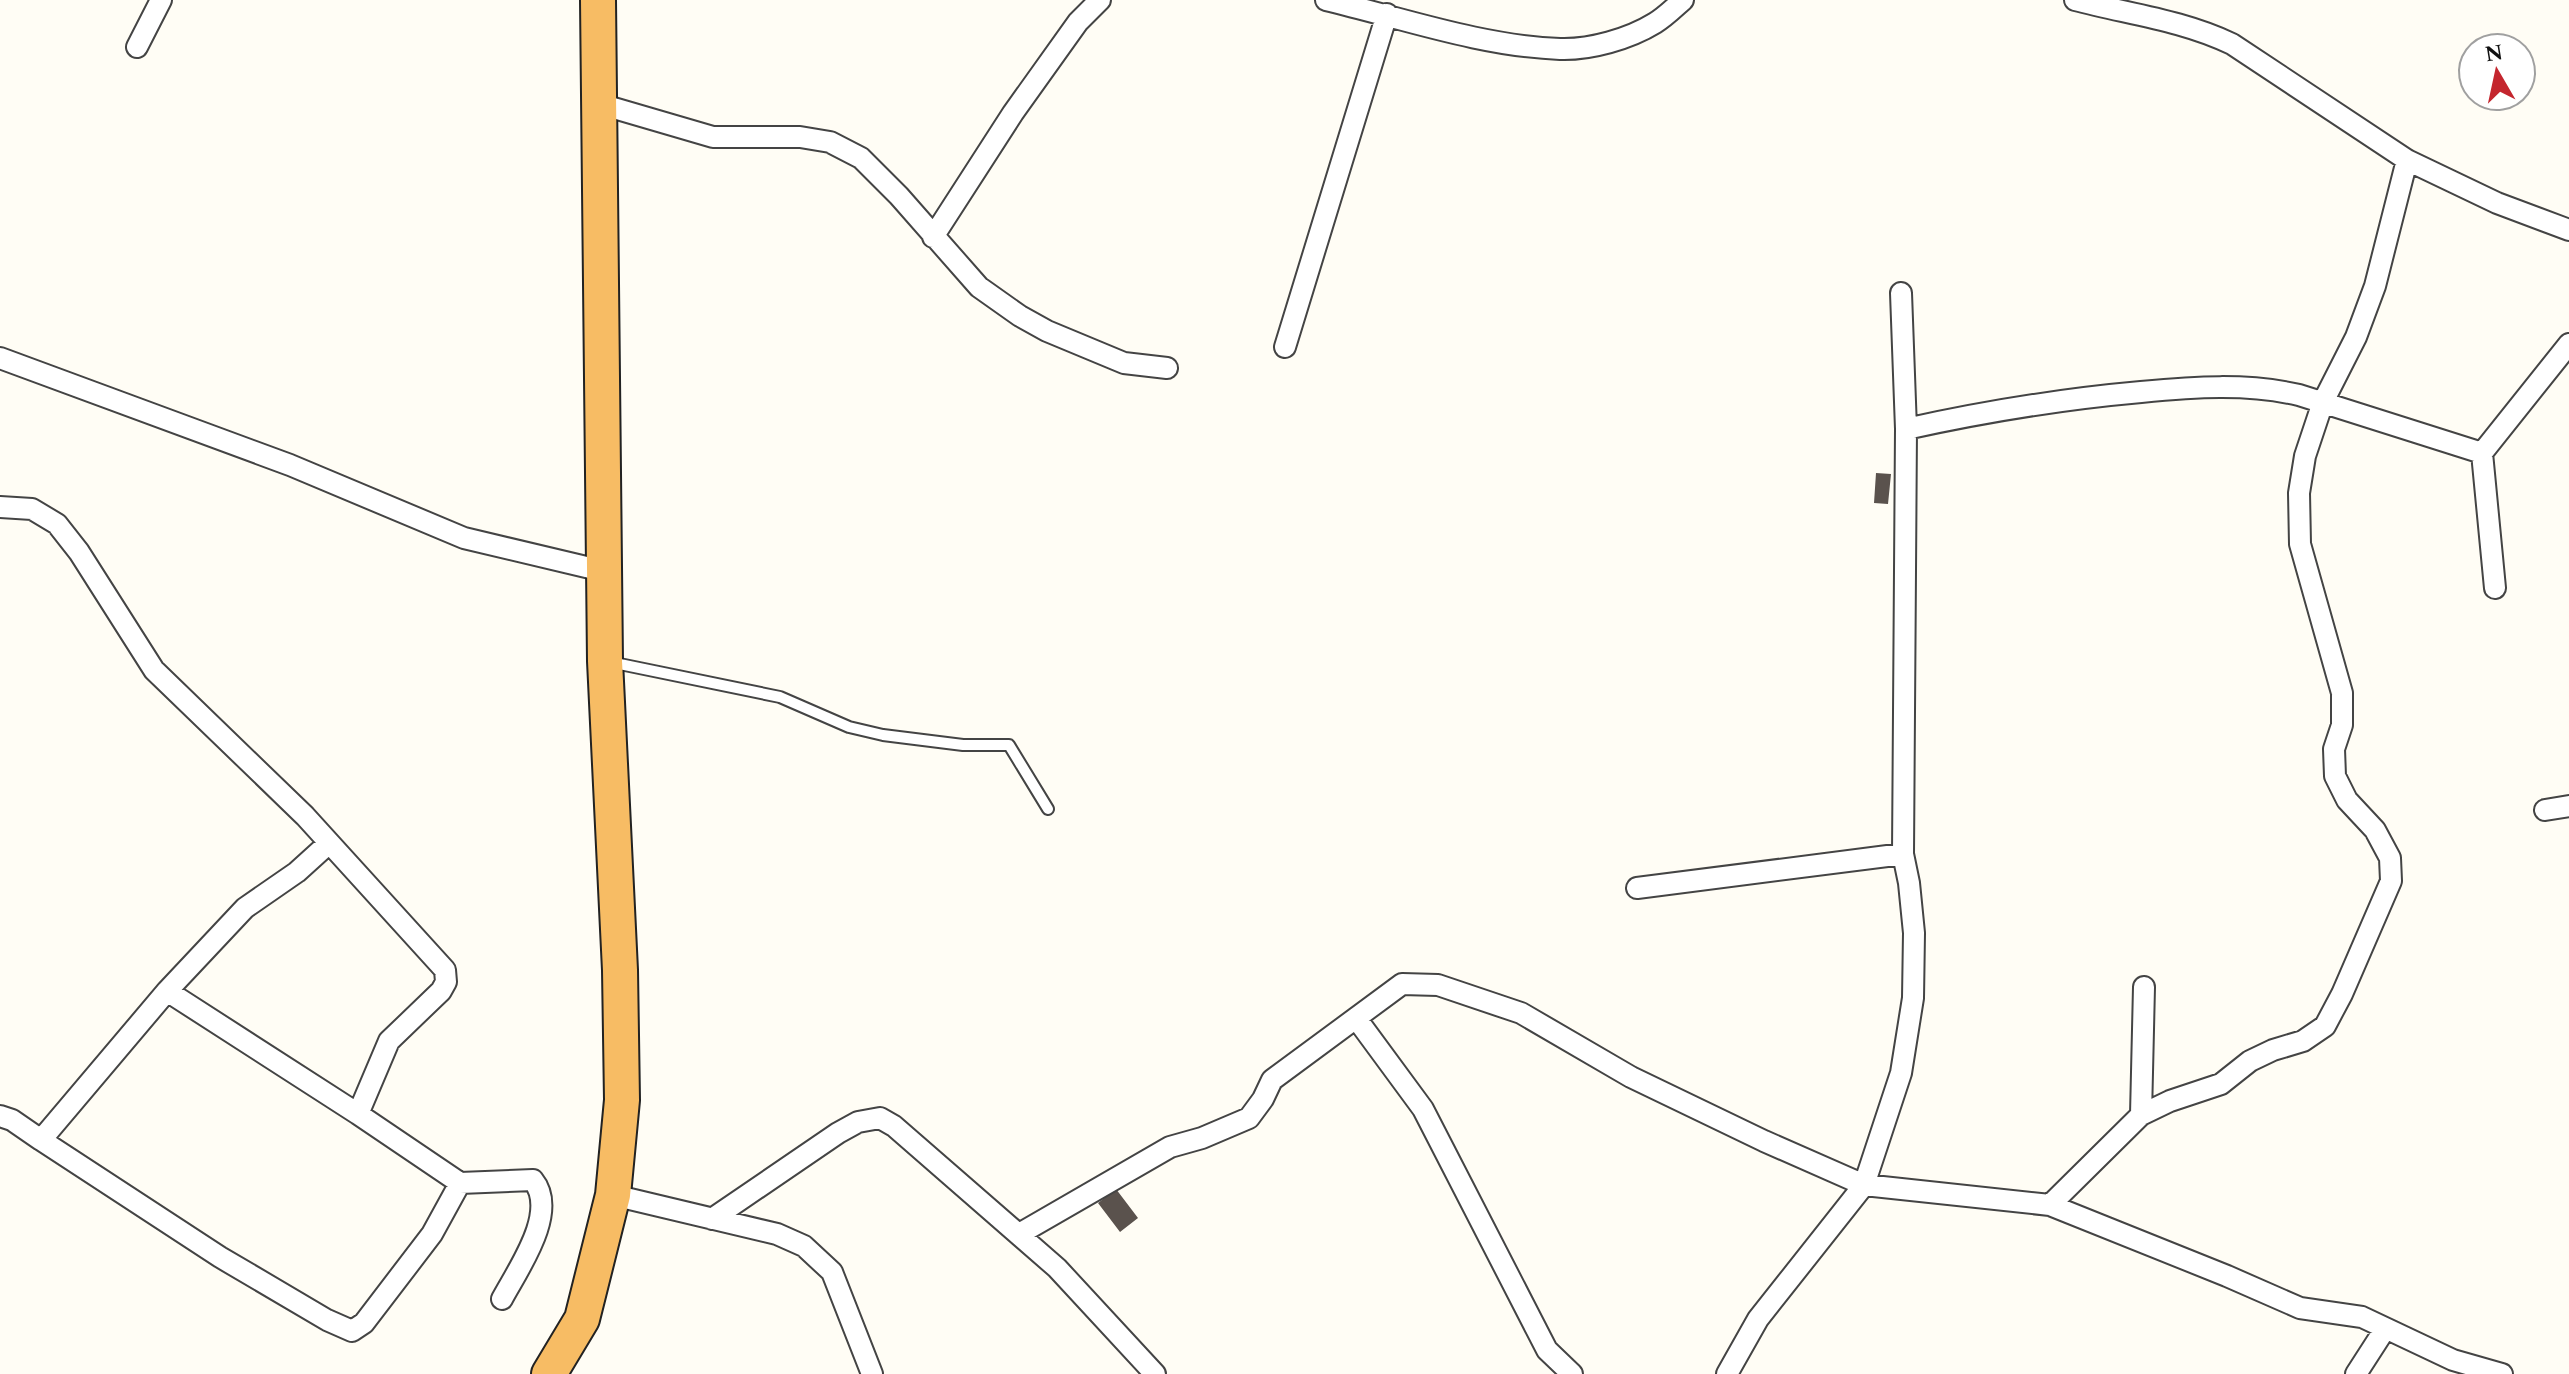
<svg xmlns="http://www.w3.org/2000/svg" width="2569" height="1374" font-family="Spectral,serif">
<rect width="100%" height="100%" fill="#fffdf5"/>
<path fill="#5a524d" d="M1876,473L1891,474L1888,504L1874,503Z
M1116,1189L1138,1218L1120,1232L1098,1203Z"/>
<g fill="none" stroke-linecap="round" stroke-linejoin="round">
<defs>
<path id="service" d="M610,662L780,697L849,727L883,735L963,745H1009L1048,809"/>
<path id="minor" d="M1326,0C1402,18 1481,46 1560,49C1590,50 1629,39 1655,23C1665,17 1674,8 1683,0
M2075,0C2128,14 2182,20 2232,44L2407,160L2497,203L2569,230
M137,47L161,0
M600,104L713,137H800L830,142L861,158L899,196L979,287L1020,316L1047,331L1124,363L1167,368
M933,237L1013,113L1078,22L1100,0
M1285,347L1387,14
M0,358L290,465L464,538L603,571
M1906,429C1983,412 2062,399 2141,392C2193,387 2247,383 2299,395L2482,453
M0,507L32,509L57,524L79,552L154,670L305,816L445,970L446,982L441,991L389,1041L358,1114
M2495,588L2482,453L2569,344
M2545,810L2569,806
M1637,888L1903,854
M167,991L245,908L297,872L329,843
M1356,1018L1423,1109L1547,1350L1572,1374
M2141,1115L2144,987
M0,1116L12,1120L41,1140L220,1257L327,1320L352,1331L364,1323L432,1234L460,1183L358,1114L167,991L41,1140
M460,1183L533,1180C559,1212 518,1269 502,1299
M613,1195L777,1234L804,1246L832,1272L872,1374
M2050,1205L2141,1115L2170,1101L2221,1084L2250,1061L2273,1050L2303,1041L2325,1026L2342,994L2391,881L2390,858L2375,830L2347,800L2335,776L2334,749L2342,725V693L2300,544L2299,493L2305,456L2323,402L2356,337L2375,286L2407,160
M712,1219L838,1133L858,1122L880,1118L894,1126L1057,1268L1155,1374
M1019,1234L1170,1147L1202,1138L1249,1118L1263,1099L1272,1080L1402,984L1438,985L1521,1013L1631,1077L1764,1141L1864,1185L2050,1205L2227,1276L2300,1308L2362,1317L2453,1360L2502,1374
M1727,1374L1758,1319L1864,1185L1901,1073L1913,998L1914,933L1909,883L1903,854L1906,429L1901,293
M2356,1374L2385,1329"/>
<path id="trunk" d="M549,1374L582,1319L613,1195L622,1100L620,970L605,661L598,0"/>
</defs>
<use href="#service" stroke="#444" stroke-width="14"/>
<use href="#minor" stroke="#444" stroke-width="24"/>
<use href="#trunk" stroke="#222" stroke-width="38"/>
<use href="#service" stroke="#fff" stroke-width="10"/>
<use href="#minor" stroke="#fff" stroke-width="20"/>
<use href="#trunk" stroke="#f7bc64" stroke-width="34"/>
</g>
<g transform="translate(2497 72) rotate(351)"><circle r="38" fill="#ffffff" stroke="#a0a0a0" stroke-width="2"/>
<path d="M0-6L14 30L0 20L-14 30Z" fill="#c4262e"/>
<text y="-12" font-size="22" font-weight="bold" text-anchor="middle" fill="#111111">N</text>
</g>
</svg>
